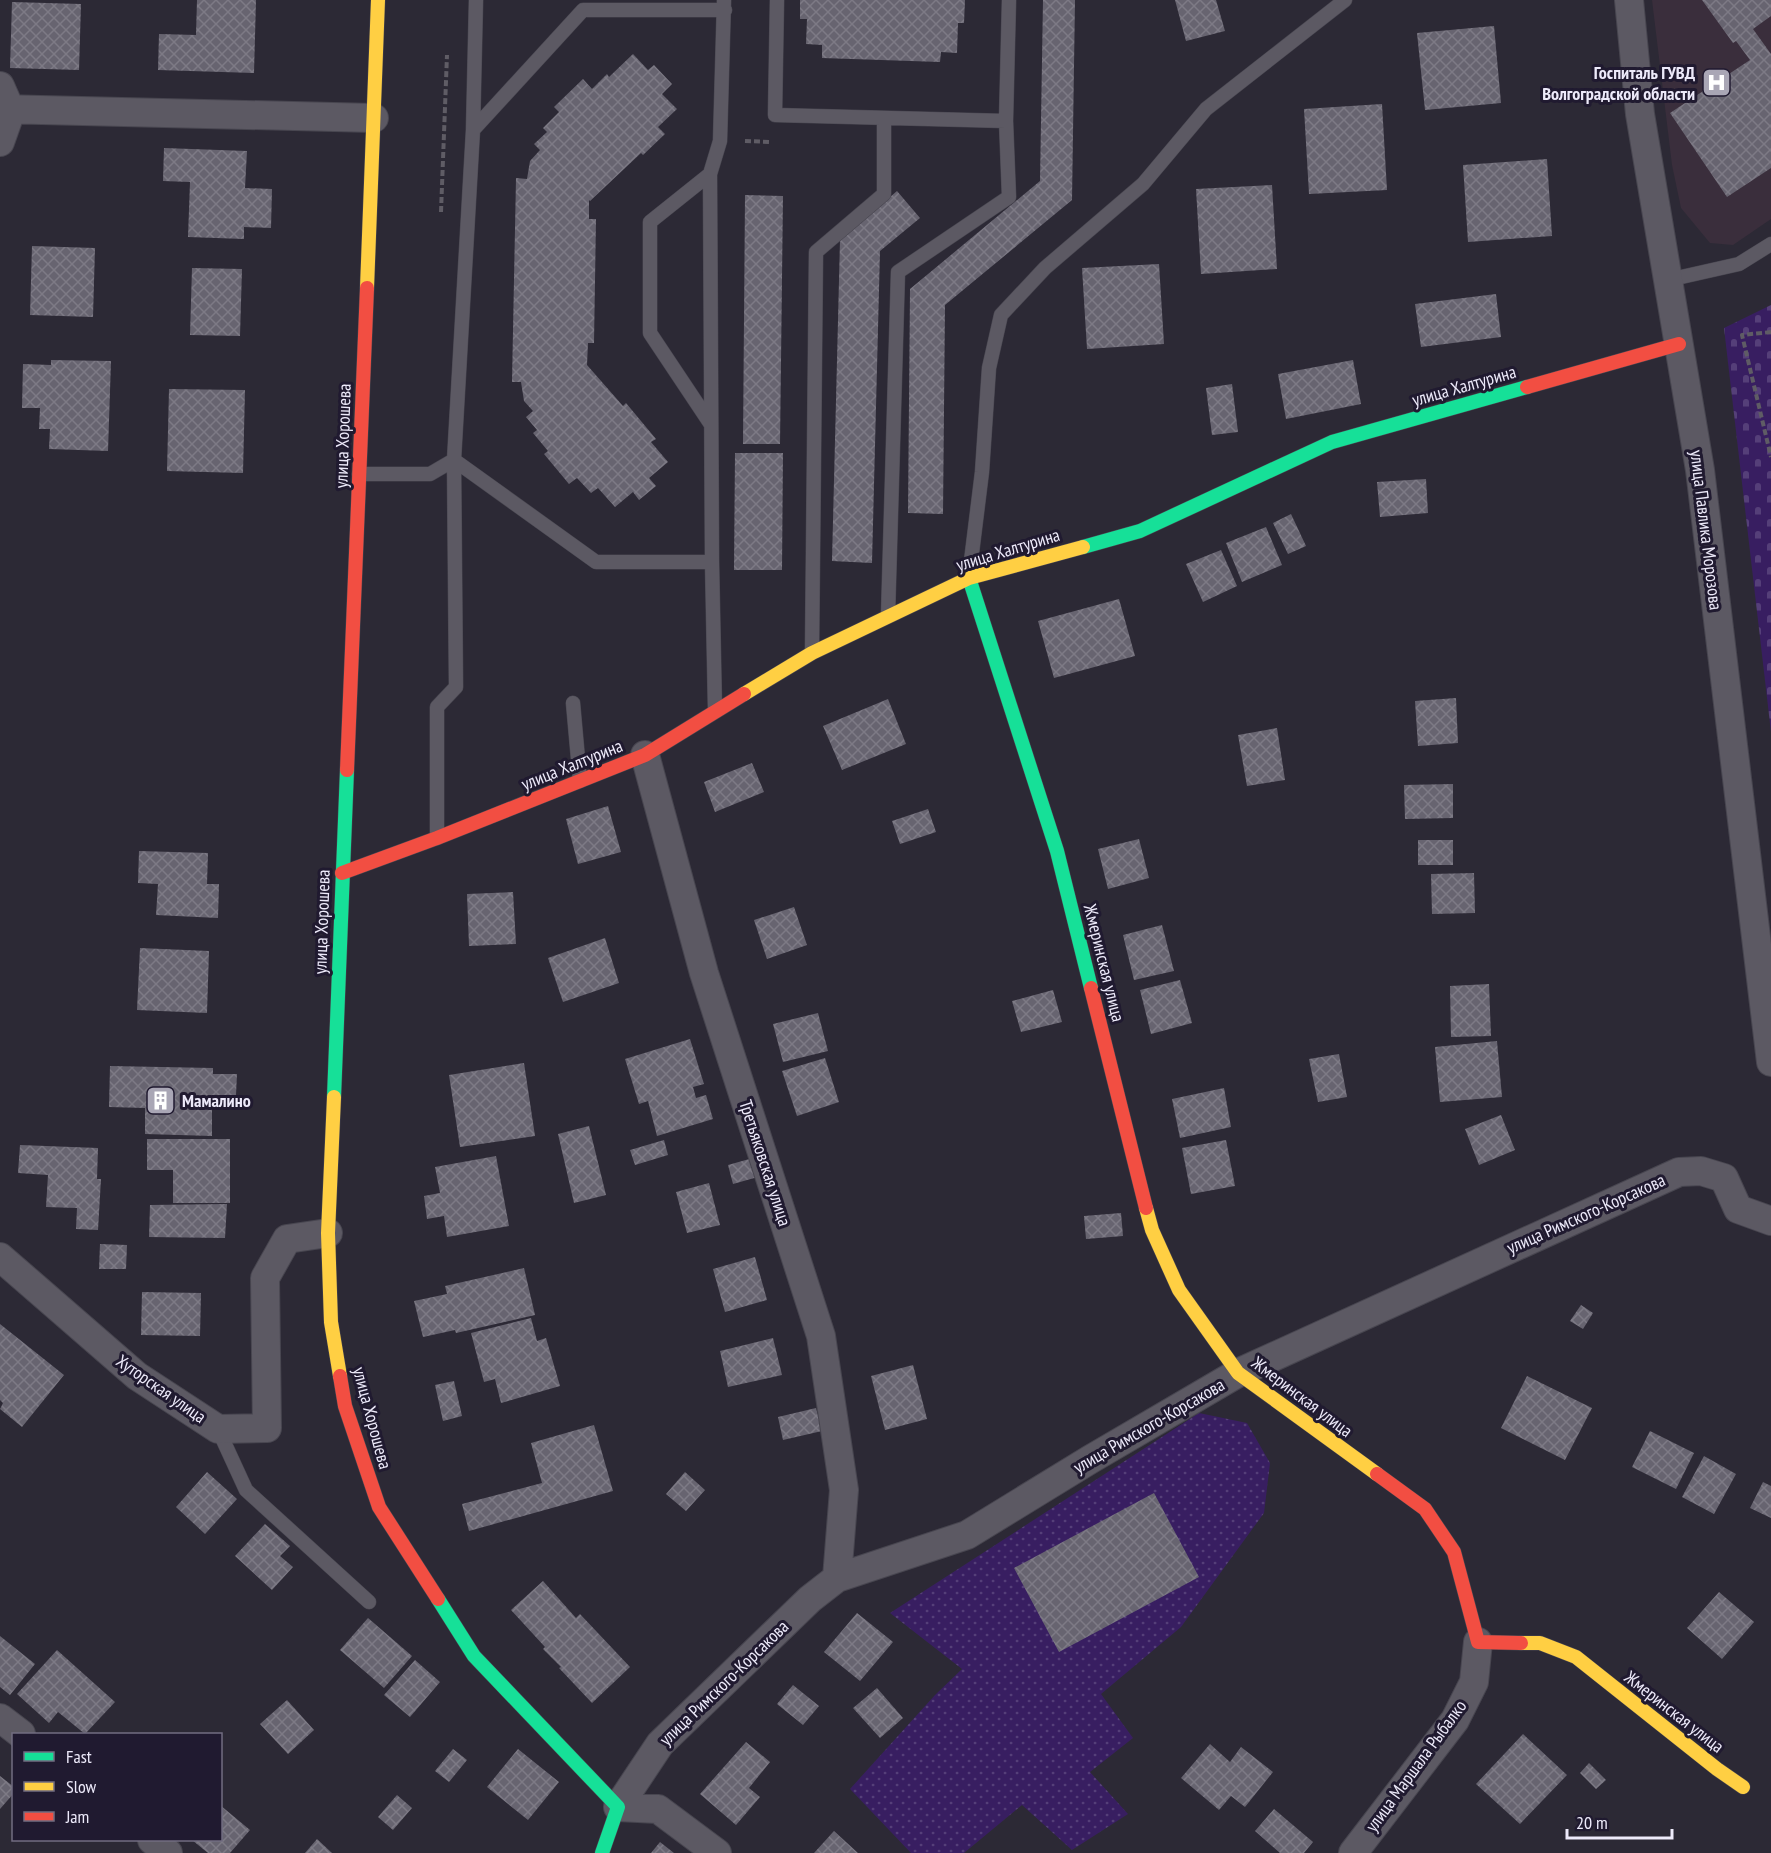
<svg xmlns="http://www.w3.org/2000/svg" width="1771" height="1853" font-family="'PT Sans Narrow',sans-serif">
<defs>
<pattern id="grass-dots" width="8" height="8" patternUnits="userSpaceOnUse" patternTransform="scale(1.5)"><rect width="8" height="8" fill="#381e61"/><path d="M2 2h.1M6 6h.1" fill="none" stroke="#553f79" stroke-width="1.8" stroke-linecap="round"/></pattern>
<pattern id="cemetery-stones" width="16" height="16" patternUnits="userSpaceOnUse" patternTransform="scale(1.5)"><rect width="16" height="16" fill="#381e61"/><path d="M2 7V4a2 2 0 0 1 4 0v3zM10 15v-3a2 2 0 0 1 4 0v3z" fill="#553f79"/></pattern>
<pattern id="building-cross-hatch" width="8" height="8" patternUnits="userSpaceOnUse" patternTransform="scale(1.5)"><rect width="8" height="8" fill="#676470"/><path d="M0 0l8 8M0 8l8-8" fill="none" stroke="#7d7a85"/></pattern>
</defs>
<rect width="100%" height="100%" fill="#2c2935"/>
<path fill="#3a2e3c" d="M1652,0H1771V219L1733,245L1710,243L1681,208L1672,165Z"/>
<path fill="url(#grass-dots)" d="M1199,1413L1247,1423L1270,1463L1264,1513L1181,1627L1101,1694L1133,1738L1090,1772L1128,1814L1072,1850L1022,1805L964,1853H911L850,1789L935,1695L962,1669L890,1613Z"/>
<path fill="url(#cemetery-stones)" d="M1771,305V732L1724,328Z"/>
<path fill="url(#building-cross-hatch)" d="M197,0H256L254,73L158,70L159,34L196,35Z
M800,0H965L964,23H958L957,53L941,52L940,62L822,58V45L806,44L807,19H800Z
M1043,0H1075L1072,200L945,305L943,514L908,513L910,289L1040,181Z
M1175,0H1216L1225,31L1186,41Z
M1702,0H1771V16L1753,29L1771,54V168L1727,197L1670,113L1750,60L1736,41L1733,43Z
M12,2L81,4L79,70L10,68Z
M1494,26L1501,103L1425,110L1417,33Z
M633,54L648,70L654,65L672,84L662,94L677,109L658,127L665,134L643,155L641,153L590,201L589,200V219H596L594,343H588L587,365L623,406L626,403L656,439L651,442L668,462L649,478L656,486L639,500L633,492L615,507L598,488L591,493L577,478L569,484L544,454L548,451L533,433L537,430L526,417L533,411L524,401L521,382H512L516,178L527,179L530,161L540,150L534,144L547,132L543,128L559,112L554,107L583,79L592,89L607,74L609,77Z
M1382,104L1387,190L1309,194L1304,109Z
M164,148L247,151L245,188L272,189L271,228L244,227V239L188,237L190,182L163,181Z
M1547,159L1552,236L1468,242L1463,165Z
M1272,185L1277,269L1201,274L1196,189Z
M897,191L920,218L880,251L872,563L832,561L840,240Z
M745,195L783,196L780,444H743Z
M32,246L95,248L93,317L30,315Z
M1159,264L1164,344L1087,349L1082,268Z
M192,268L242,269L240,336L190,335Z
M1496,294L1501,337L1421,347L1415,304Z
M51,360L111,361L108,451L49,449L50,429H39L40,408H22L23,364L51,365Z
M1353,360L1361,404L1286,419L1278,374Z
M1232,384L1238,432L1212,435L1206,388Z
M169,389L245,390L243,473L167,471Z
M735,453H783L782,570H734Z
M1426,479L1428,513L1380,517L1377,482Z
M1291,514L1306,546L1288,554L1273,523Z
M1266,527L1282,565L1242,582L1226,543Z
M1221,550L1237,586L1203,602L1186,564Z
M1119,599L1135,656L1054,678L1038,621Z
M1456,698L1458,743L1418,746L1415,701Z
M888,699L906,744L842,770L823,726Z
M1277,728L1285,780L1247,786L1238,735Z
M752,763L764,792L715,812L704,782Z
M1453,784V818L1405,819L1404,785Z
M608,806L621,852L578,864L566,819Z
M928,809L936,832L900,844L892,821Z
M1139,839L1149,878L1108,889L1098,849Z
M1418,840H1453V865H1418Z
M139,851L208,853L207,884H219L218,918L156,915L158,884L138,883Z
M1474,873L1475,913L1432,914L1431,874Z
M513,892L516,944L469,946L467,894Z
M794,907L807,945L767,959L754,920Z
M1162,925L1174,971L1134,980L1123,935Z
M605,938L619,983L563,1002L548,958Z
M140,948L209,951L207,1013L137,1010Z
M1180,980L1192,1023L1151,1034L1140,990Z
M1489,984L1491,1036L1451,1037L1450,986Z
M1053,990L1062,1022L1021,1032L1012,1001Z
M818,1013L828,1051L783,1062L773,1024Z
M690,1039L704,1084L693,1087L696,1098L706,1095L713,1119L657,1136L648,1101L639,1104L625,1059Z
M1497,1041L1502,1097L1440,1102L1435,1047Z
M1339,1054L1347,1097L1318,1102L1309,1059Z
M825,1058L839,1102L797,1116L782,1071Z
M524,1063L535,1136L460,1147L449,1075Z
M110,1066L213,1068V1074H237L236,1095H212V1136L145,1134V1108L109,1107Z
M1224,1088L1231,1127L1180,1138L1172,1099Z
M1501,1115L1515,1150L1479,1165L1465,1129Z
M589,1126L606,1195L574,1203L558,1134Z
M147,1139H230V1203H173V1170H147Z
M664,1140L668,1155L635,1165L630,1150Z
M1226,1140L1235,1186L1191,1194L1182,1148Z
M20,1145L98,1148L97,1179H101L98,1230L76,1229L77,1208L46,1207L48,1175L18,1173Z
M496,1156L509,1226L447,1237L444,1216L427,1219L424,1196L440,1193L435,1167Z
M760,1156L765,1175L733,1184L728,1165Z
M709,1183L720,1225L687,1233L676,1192Z
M227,1204L225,1238L149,1237L150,1205Z
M1121,1213L1123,1236L1086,1239L1084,1216Z
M100,1244L127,1245L126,1269H99Z
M755,1257L767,1300L725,1312L713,1269Z
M524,1268L535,1315L456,1333L455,1330L423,1337L414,1301L447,1294L445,1286Z
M142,1292L201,1293L200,1336L141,1335Z
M1581,1305L1593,1313L1583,1329L1570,1321Z
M531,1318L537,1341L546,1338L560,1386L501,1403L495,1379L484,1382L471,1333Z
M0,1324L64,1375L22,1427L0,1409L3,1403L0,1400Z
M773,1338L782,1375L728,1387L720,1351Z
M913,1365L927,1419L885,1430L871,1376Z
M1527,1376L1592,1408L1565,1460L1501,1428Z
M454,1381L462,1416L443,1421L435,1385Z
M816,1408L822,1431L783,1440L778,1417Z
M594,1425L613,1491L469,1531L462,1504L542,1483L531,1443Z
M1650,1431L1694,1453L1676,1489L1632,1467Z
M1704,1456L1736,1474L1714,1514L1682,1497Z
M207,1472L237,1499L205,1534L176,1507Z
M685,1472L705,1490L686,1511L666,1494Z
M1763,1482L1771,1486V1518L1750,1508Z
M1154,1493L1199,1577L1059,1652L1014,1568Z
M265,1524L290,1546L280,1556L293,1567L272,1590L235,1556Z
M543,1581L576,1618L580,1614L630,1667L592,1703L559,1668L561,1667L543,1649L545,1647L511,1610Z
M1719,1592L1754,1622L1722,1659L1687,1628Z
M857,1613L893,1642L860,1681L824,1652Z
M368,1618L412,1656L384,1688L340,1650Z
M0,1636L35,1664L10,1695L0,1687Z
M57,1650L115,1702L85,1734L58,1712L49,1723L17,1694Z
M415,1660L440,1682L410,1717L384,1695Z
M793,1685L819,1706L803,1725L777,1704Z
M877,1688L903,1718L880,1738L853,1708Z
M287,1700L314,1730L288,1754L260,1724Z
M1523,1734L1567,1775L1520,1824L1476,1784Z
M746,1742L770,1762L749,1788L760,1797L736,1825L700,1794Z
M1210,1744L1230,1762L1241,1747L1273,1772L1245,1807L1231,1796L1219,1810L1181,1778Z
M453,1749L467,1760L449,1782L435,1771Z
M518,1749L559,1782L528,1820L487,1787Z
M1589,1763L1606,1780L1596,1789L1580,1773Z
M0,1776L14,1787V1793L0,1809Z
M397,1795L412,1808L393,1830L378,1817Z
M220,1805L250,1830L230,1853H208L192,1840H220Z
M1274,1809L1313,1842L1304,1853H1280L1255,1831Z
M834,1831L858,1853H814Z
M317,1839L332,1853H305Z
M660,1842L674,1853H651Z"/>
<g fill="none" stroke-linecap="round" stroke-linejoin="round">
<defs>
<path id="lane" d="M777,0L775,115L1006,121L1009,0
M473,130L583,10H725
M710,174L650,222V333L710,423
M1668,280L1739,264L1771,244
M454,460L596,562H712L710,174L720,141L724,0
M359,474H430L454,460L473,130L476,0
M712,562L715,710
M969,577L982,472L989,368L1001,315L1045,268L1143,184L1206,109L1345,0
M888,616L898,272L1009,197L1006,121
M812,652L816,252L884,194V118
M573,703L580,781
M437,838V707L456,687L454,460
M218,1429L246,1490L369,1602"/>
<path id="street" d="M1629,0L1640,114L1700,470L1771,1062
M0,86L11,111L0,142
M0,109L374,118
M645,755L704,973L821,1336L844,1490L837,1578
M0,1257L137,1376L218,1429L267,1428L265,1278L287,1239L328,1233
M0,1718L21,1734
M618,1807L660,1744L810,1599L837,1578L967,1535L1091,1459L1238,1373L1679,1172L1701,1171L1724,1178L1738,1209L1771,1221
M618,1807L658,1809L717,1853
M152,1840L168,1853
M1353,1853L1455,1720L1474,1682L1478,1642"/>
<path id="fast" d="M1083,547L1140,531L1332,442L1527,387
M969,578L1057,851L1091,988
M334,1097L347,770
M438,1599L474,1656L618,1807L602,1853"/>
<path id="slow" d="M367,288L378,0
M744,694L812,653L969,578L1083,547
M334,1097L328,1233L331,1322L340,1376
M1146,1208L1152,1230L1179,1290L1238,1373L1377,1474
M1521,1643H1540L1576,1657L1717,1769L1743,1787"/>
<path id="jam" d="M1527,387L1679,344
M347,770L367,288
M342,873L437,838L645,755L744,694
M1091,988L1146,1208
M340,1376L345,1406L379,1507L438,1599
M1377,1474L1425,1509L1454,1552L1478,1642L1521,1643"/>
</defs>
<use href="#lane" stroke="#484650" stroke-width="15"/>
<use href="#street" stroke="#484650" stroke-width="30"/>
<use href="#fast" stroke="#484650" stroke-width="15"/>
<use href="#slow" stroke="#484650" stroke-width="15"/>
<use href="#jam" stroke="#484650" stroke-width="15"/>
<path stroke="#5f5c65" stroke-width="4" stroke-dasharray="6 3" stroke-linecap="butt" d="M745,141L771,142
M441,212L447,55
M1771,332L1742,335L1771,457"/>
<use href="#lane" stroke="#5c5963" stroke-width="14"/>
<use href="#street" stroke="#5c5963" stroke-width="28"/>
<use href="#fast" stroke="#16e098" stroke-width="14"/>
<use href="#slow" stroke="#ffcf43" stroke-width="14"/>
<use href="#jam" stroke="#f24e42" stroke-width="14"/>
</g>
<defs>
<symbol id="hospital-square" viewBox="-11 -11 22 22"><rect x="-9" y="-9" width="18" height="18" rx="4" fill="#a9a6b5" stroke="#201a30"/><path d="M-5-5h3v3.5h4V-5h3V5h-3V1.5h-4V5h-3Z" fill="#fff"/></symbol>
<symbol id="building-square" viewBox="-11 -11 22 22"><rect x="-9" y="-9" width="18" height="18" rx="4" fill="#a9a6b5" stroke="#201a30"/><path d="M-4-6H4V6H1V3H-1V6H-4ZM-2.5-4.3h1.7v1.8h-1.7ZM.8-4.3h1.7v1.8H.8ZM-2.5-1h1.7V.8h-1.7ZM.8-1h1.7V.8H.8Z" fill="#fff"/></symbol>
</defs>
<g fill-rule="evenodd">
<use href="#hospital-square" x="1700" y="66" width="33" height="33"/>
<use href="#building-square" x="144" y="1084" width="33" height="33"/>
</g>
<g text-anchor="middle" stroke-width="6" stroke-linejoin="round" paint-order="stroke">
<g font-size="18" font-weight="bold" fill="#edeafa" stroke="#201a30" text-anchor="end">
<text x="1695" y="79">Госпиталь ГУВД<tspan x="1695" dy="21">Волгоградской области</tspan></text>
<text x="182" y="1107" text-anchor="start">Мамалино</text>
</g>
<g font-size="18" fill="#edeafa" stroke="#201a30">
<text transform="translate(1464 386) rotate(-16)" y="6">улица Халтурина</text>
<text transform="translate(343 436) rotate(-88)" y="6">улица Хорошева</text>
<text transform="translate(1706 530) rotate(83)" y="6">улица Павлика Морозова</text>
<text transform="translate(1008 550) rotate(-17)" y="6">улица Халтурина</text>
<text transform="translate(572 765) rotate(-22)" y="6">улица Халтурина</text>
<text transform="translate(322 922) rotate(-88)" y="6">улица Хорошева</text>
<text transform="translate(1104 963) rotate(76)" y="6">Жмеринская улица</text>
<text transform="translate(765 1163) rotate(72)" y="6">Третьяковская улица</text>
<text transform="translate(1586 1214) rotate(-24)" y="6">улица Римского-Корсакова</text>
<text transform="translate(161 1389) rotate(35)" y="6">Хуторская улица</text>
<text transform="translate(1302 1397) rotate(37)" y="6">Жмеринская улица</text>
<text transform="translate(372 1418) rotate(75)" y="6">улица Хорошева</text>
<text transform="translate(1149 1426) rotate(-30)" y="6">улица Римского-Корсакова</text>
<text transform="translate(724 1683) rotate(-44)" y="6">улица Римского-Корсакова</text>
<text transform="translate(1674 1712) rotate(38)" y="6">Жмеринская улица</text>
<text transform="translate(1416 1766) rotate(-54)" y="6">улица Маршала Рыбалко</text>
</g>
</g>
<rect x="12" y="1733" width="210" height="108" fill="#201a30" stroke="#726d81" stroke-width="1.5"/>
<rect x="24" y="1752" width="30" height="9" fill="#16e098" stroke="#726d81" stroke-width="1.5"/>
<text x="66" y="1763" font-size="18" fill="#edeafa">Fast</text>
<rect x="24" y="1782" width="30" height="9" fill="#ffcf43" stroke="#726d81" stroke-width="1.5"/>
<text x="66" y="1793" font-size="18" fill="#edeafa">Slow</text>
<rect x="24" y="1812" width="30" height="9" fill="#f24e42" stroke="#726d81" stroke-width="1.5"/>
<text x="66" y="1823" font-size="18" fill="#edeafa">Jam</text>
<path d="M1567 1829v9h105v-9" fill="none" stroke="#edeafa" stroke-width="3"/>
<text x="1576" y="1829" font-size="18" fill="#edeafa" stroke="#201a30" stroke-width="4.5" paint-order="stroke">20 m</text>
</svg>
